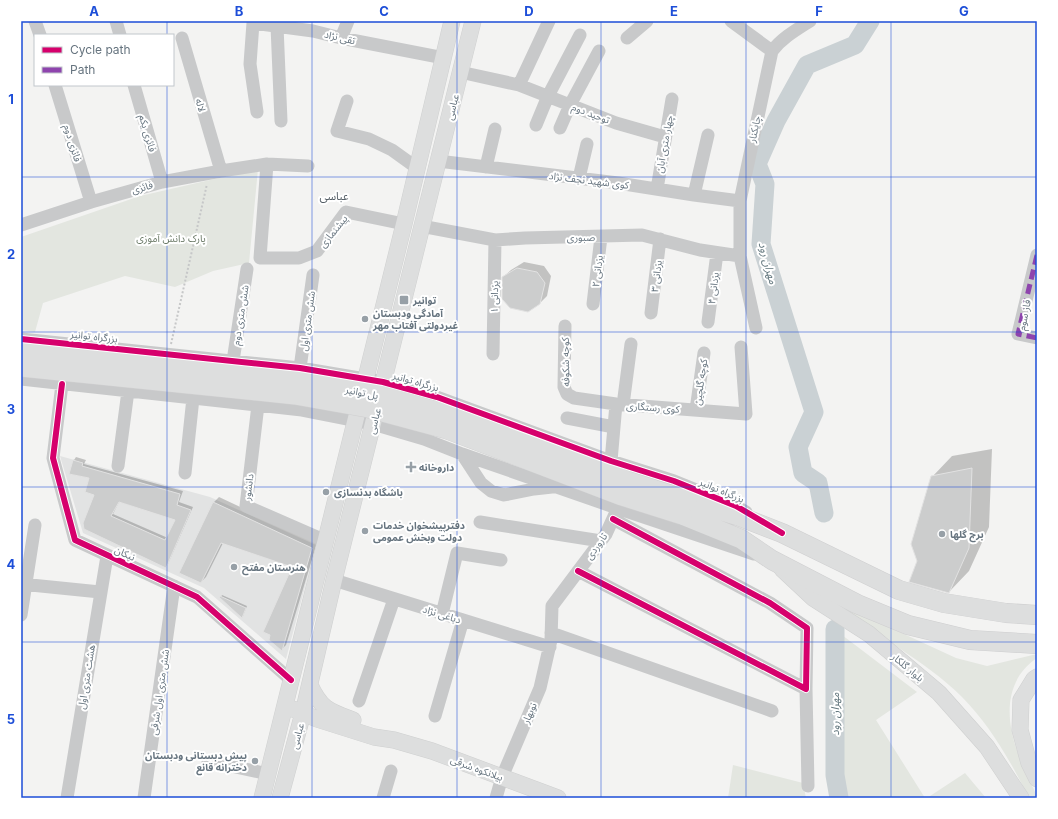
<svg xmlns="http://www.w3.org/2000/svg" width="1058" height="819" font-family="Inter,'Noto Sans Arabic',sans-serif">
<rect width="100%" height="100%" fill="#f3f3f2"/>
<path fill="#e2e3e3" d="M60,456L210,497L316,545L286,659L204,588L83,533Z"/>
<path fill="#e3e6e0" d="M258,169L249,263L213,271L175,287L125,276L43,303L35,332L21,330V237L140,196Z
M815,593L956,658L987,666L1037,654V658C1001,682 1006,726 1021,761C1025,773 1034,787 1037,798H1029C1011,762 990,725 962,697C943,678 921,663 899,648C871,629 843,611 815,593Z
M842,635L917,692L876,720L925,798H842Z
M733,765L803,783L806,798H728Z
M965,773L986,798H927Z"/>
<path fill="#0003" fill-rule="evenodd" d="M524,262L544,266L551,276L547,296L540,303L503,277L511,270Z
M992,449L989,527L969,571L949,592L918,561L932,477L952,456Z
M76,457L86,460L84,464L183,491L179,502L193,507L168,564L165,566L85,528L95,494L90,478L70,474L74,460ZM119,502L177,519L168,538L113,514Z
M219,497L317,543L286,645L281,650L293,567L223,543L206,577L201,582L214,502Z
M222,595L247,606L243,616L221,597Z"/>
<g fill="none" stroke-linecap="round" stroke-linejoin="round">
<path stroke="#cad1d4" stroke-width="19" d="M824,513L818,483L803,473L798,447L814,412L761,244L765,184L757,164L776,121L807,65L855,45L870,21
M835,629V775L839,798"/>
</g>
<path fill="#cccdcd" stroke="#e2e2e2" fill-rule="evenodd" d="M517,268L537,272L545,283L540,304L528,312L510,308L502,299V277Z
M73,460L83,463L82,466L180,494L177,505L191,510L166,568L84,529L83,523L94,495L85,492L89,478L69,474ZM119,502L175,520L165,540L111,516Z
M972,468L969,548L949,593L909,582L917,561L911,544L931,476Z
M213,502L312,548L282,651L269,640L270,635L263,632L292,567L221,543L201,583L179,573Z
M220,596L246,608L242,618L219,597Z"/>
<g fill="none" stroke-linecap="round" stroke-linejoin="round">
<defs>
<path id="major" d="M782,569L813,598L869,634L939,693L987,747L1021,798
M1037,677L1034,679L1021,700L1020,730L1029,763L1037,779
M310,685C321,709 329,711 353,720
M293,709L317,719L374,737L394,740L432,751L558,798
M262,798L404,224L452,21
M280,798L303,713L334,580L473,21"/>
<path id="highway" d="M687,500L738,516L782,533L899,590L944,603L1006,613L1037,615
M682,515L741,539L772,560L857,604L908,625L970,640L1037,644"/>
</defs>
<use href="#major" stroke="#cfd0d0" stroke-width="17"/>
<use href="#highway" stroke="#cfcfd0" stroke-width="20"/>
<path stroke="#c6c7c8" stroke-width="2" stroke-dasharray="2 2" stroke-linecap="butt" d="M171,344L207,184"/>
<path stroke="#c8c9ca" stroke-width="13" d="M35,21L40,35
M116,21L120,35
M731,21L772,51
M277,26L281,121
M182,38L221,171
M341,38L348,21
M627,38L647,21
M460,72L519,85L549,21
M55,85L91,202
M134,85L162,182
M519,85L616,123L665,137
M347,101L337,131L369,139L392,150L417,168
M257,112L250,64L253,23L313,31L341,38L444,58
M536,125L548,96L580,35
M560,128L570,105L599,51
M438,161L618,183L694,195L740,201
M267,164L260,258H299L317,251L346,212L404,224
M486,167L495,129
M579,178L587,144
M657,189L672,99
M694,195L708,135
M21,225L91,202L162,182L221,171L267,164L308,166
M421,226L495,240L525,238L642,235L700,250L740,256
M1037,255L1018,334L1037,338
M593,304L601,237
M651,313L660,239
M708,322L717,253
M565,326L564,387L567,394L574,398L616,404L746,414L741,347
M756,328L740,256V201L772,51C782,38 796,30 810,21
M21,339L300,368L383,382L437,397L611,461L674,481L736,506L746,512
M493,354L495,240
M233,361L247,269
M300,368L313,275
M21,379L302,410L373,424L424,439L462,454L617,508L754,554
M62,384L53,458L75,540L197,597L291,680
M258,405L246,506L326,541
M623,405L631,344
M696,410L704,353
M567,418L614,427
M462,454L481,483L491,491L504,495L534,489L552,487
M611,461L616,404
M118,466L128,391
M185,473L193,398
M480,522L601,541
M578,571L806,689L807,628L770,603L613,519
M334,580L550,647
M21,584L100,592
M442,614L457,553L501,560
M21,615L35,525
M551,633L772,711
M806,689L808,786
M359,701L394,599
M435,716L463,620
M208,761L268,774
M67,798L107,556
M144,798L174,586
M383,798L391,771
M496,798L502,777L540,688L551,640L552,606L606,534L616,512"/>
<use href="#major" stroke="#dddede" stroke-width="16"/>
<use href="#highway" stroke="#dddede" stroke-width="19"/>
<defs>
<path id="highway-bridge" d="M22,352L297,380L371,392L450,415L628,481L687,500
M21,367L295,395L368,408L446,429L622,496L682,515"/>
</defs>
<use href="#highway-bridge" stroke="#cfcfd0" stroke-width="20" stroke-linecap="butt"/>
<use href="#highway-bridge" stroke="#dddede" stroke-width="19"/>
<path stroke="#8e44ad" stroke-width="5" stroke-dasharray="10 5" stroke-linecap="butt" d="M1037,255L1018,334L1037,338"/>
<defs>
<path id="cycleway" d="M21,339L300,368L383,382L437,397L611,461L674,481L736,506L782,533
M62,384L53,458L75,540L197,597L291,680
M578,571L806,689L807,628L770,603L613,519"/>
</defs>
<use href="#cycleway" stroke="#fff" stroke-width="8"/>
<use href="#cycleway" stroke="#d6006c" stroke-width="6"/>
</g>
<path fill="none" stroke="#1d4ed8" stroke-width="1" stroke-opacity="0.55" d="M167,21V35M312,21V798M457,21V798M601,21V798M746,21V798M891,21V798M167,85V798M21,177H1037M21,332H1037M21,487H1037M21,642H1037"/>
<g fill="#97a0a7" stroke="#fff" stroke-width="1.5">
<rect x="399" y="295" width="10" height="10" rx="2"/>
<circle cx="365" cy="319" r="4"/>
<path d="M409 461h4v4h4v4h-4v4h-4v-4h-4v-4h4z"/>
<circle cx="326" cy="492" r="4"/>
<circle cx="365" cy="531" r="4"/>
<circle cx="942" cy="534" r="4"/>
<circle cx="234" cy="567" r="4"/>
<circle cx="255" cy="761" r="4"/>
</g>
<g text-anchor="middle" stroke-width="4" stroke-linejoin="round" paint-order="stroke">
<g font-size="10" fill="#66747f" stroke="#fff">
<text transform="translate(340 37) rotate(13)" y="4">تقی نژاد</text>
<text transform="translate(201 105) rotate(74)" y="4">لاله</text>
<text transform="translate(452 107) rotate(-76)" y="4">عباسى</text>
<text transform="translate(591 113) rotate(21)" y="4">توحید دوم</text>
<text transform="translate(754 129) rotate(-78)" y="4">چایکنار</text>
<text transform="translate(148 133) rotate(74)" y="4">فائزی یکم</text>
<text transform="translate(73 143) rotate(73)" y="4">فائزی دوم</text>
<text transform="translate(664 144) rotate(-80)" y="4">چهار متری آبان</text>
<text transform="translate(589 180) rotate(7)" y="4">کوی شهید نجف نژاد</text>
<text transform="translate(142 187) rotate(-16)" y="4">فائزی</text>
<text transform="translate(333 231) rotate(-51)" y="4">پیشنمازی</text>
<text transform="translate(581 237) rotate(-1)" y="4">صبوری</text>
<text transform="translate(597 271) rotate(-83)" y="4">یزدانی ۲</text>
<text transform="translate(656 276) rotate(-83)" y="4">یزدانی ۳</text>
<text transform="translate(713 288) rotate(-83)" y="4">یزدانی ۴</text>
<text transform="translate(494 297) rotate(-89)" y="4">یزدانی ۱</text>
<text transform="translate(240 315) rotate(-81)" y="4">شش متری دوم</text>
<text transform="translate(1024 315) rotate(-79)" y="4">فاز سوم</text>
<text transform="translate(307 321) rotate(-82)" y="4">شش متری اول</text>
<text transform="translate(94 336) rotate(6)" y="4">بزرگراه توانیر</text>
<text transform="translate(565 362) rotate(-91)" y="4">کوچه شکوفه</text>
<text transform="translate(416 381) rotate(16)" y="4">بزرگراه توانیر</text>
<text transform="translate(700 382) rotate(-82)" y="4">کوچه گلچین</text>
<text transform="translate(362 392) rotate(11)" y="4">پل توانیر</text>
<text transform="translate(653 407) rotate(4)" y="4">کوی رستگاری</text>
<text transform="translate(374 421) rotate(-76)" y="4">عباسى</text>
<text transform="translate(248 487) rotate(-83)" y="4">دانشور</text>
<text transform="translate(722 490) rotate(23)" y="4">بزرگراه توانیر</text>
<text transform="translate(596 546) rotate(-55)" y="4">تاروردی</text>
<text transform="translate(125 553) rotate(24)" y="4">نیکان</text>
<text transform="translate(442 614) rotate(17)" y="4">دباغی نژاد</text>
<text transform="translate(908 667) rotate(40)" y="4">بلوار گلکار</text>
<text transform="translate(86 677) rotate(-81)" y="4">هشت متری اول</text>
<text transform="translate(159 692) rotate(-82)" y="4">شش متری اول شرقی</text>
<text transform="translate(529 713) rotate(-67)" y="4">نوبهار</text>
<text transform="translate(297 736) rotate(-75)" y="4">عباسى</text>
<text transform="translate(477 768) rotate(20)" y="4">بیلانکوه شرقی</text>
</g>
<g font-size="10" fill="#687764" stroke="#fff">
<text x="171" y="242">پارک دانش آموزی</text>
</g>
<g font-size="10" font-weight="bold" fill="#66747f" stroke="#fff" text-anchor="start">
<text x="413" y="304">توانیر</text>
<text x="373" y="317">آمادگی ودبستان<tspan x="373" dy="12">غیردولتی آفتاب مهر</tspan></text>
<text x="419" y="471">داروخانه</text>
<text x="334" y="496">باشگاه بدنسازی</text>
<text x="373" y="529">دفترپیشخوان خدمات<tspan x="373" dy="12">دولت وبخش عمومی</tspan></text>
<text x="950" y="538">برج گلها</text>
<text x="242" y="571">هنرستان مفتح</text>
<text x="247" y="759" text-anchor="end">پیش دبستانی ودبستان<tspan x="247" dy="12">دخترانه قانع</tspan></text>
</g>
<g font-size="11" fill="#535d65" stroke="#fff">
<text x="334" y="200">عباسی</text>
</g>
<g font-size="11" font-style="italic" fill="#62767d" stroke="#fff">
<text transform="translate(768 263) rotate(75)" y="4">مهران رود</text>
<text transform="translate(835 714) rotate(-90)" y="4">مهران رود</text>
</g>
</g>
<rect width="1058" height="819" fill="none" stroke="#ffffff" stroke-width="44"/>
<rect x="34" y="34" width="140" height="52" fill="#ffffff" stroke="#c2c7cc"/>
<rect x="42" y="47" width="20" height="6" fill="#d6006c" stroke="#c2c7cc"/>
<text x="70" y="54" font-size="12" fill="#66747f">Cycle path</text>
<rect x="42" y="67" width="20" height="6" fill="#8e44ad" stroke="#c2c7cc"/>
<text x="70" y="74" font-size="12" fill="#66747f">Path</text>
<rect x="22" y="22" width="1014" height="775" fill="none" stroke="#1d4ed8" stroke-width="1.5"/>
<g font-size="13" text-anchor="middle" font-weight="bold" fill="#1d4ed8">
<text x="94" y="16">A</text>
<text x="239" y="16">B</text>
<text x="384" y="16">C</text>
<text x="529" y="16">D</text>
<text x="674" y="16">E</text>
<text x="819" y="16">F</text>
<text x="964" y="16">G</text>
<text x="11" y="104">1</text>
<text x="11" y="259">2</text>
<text x="11" y="414">3</text>
<text x="11" y="569">4</text>
<text x="11" y="724">5</text>
</g>
</svg>
